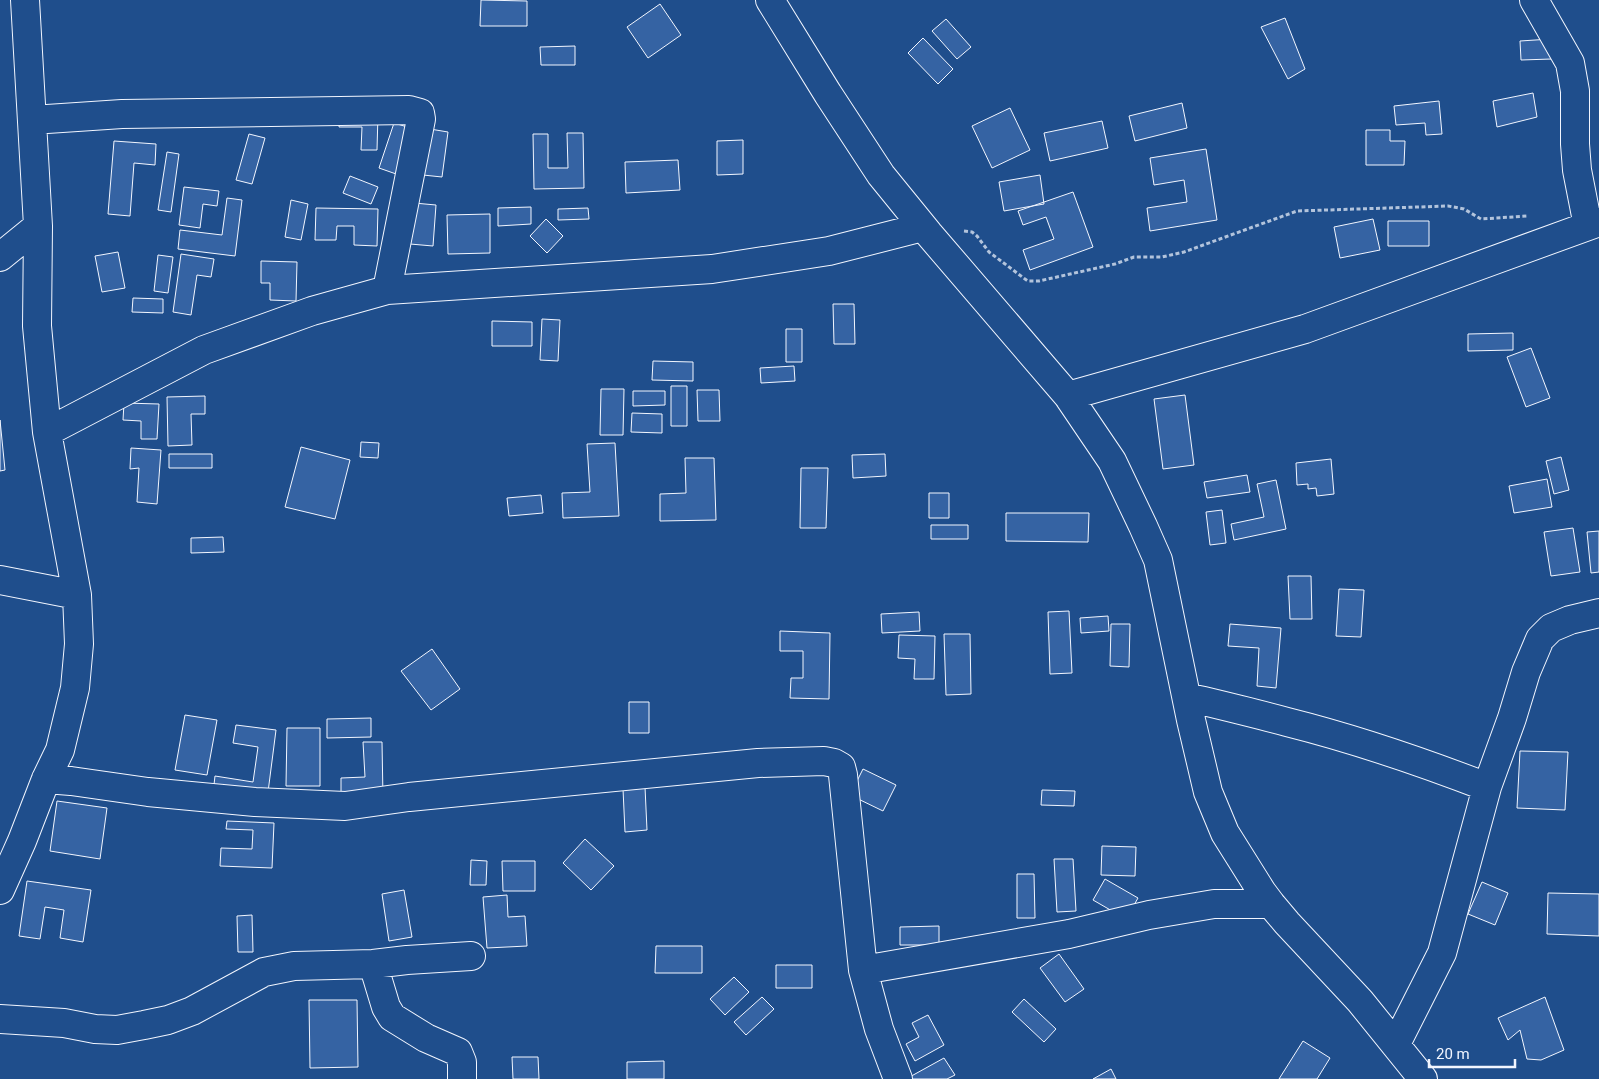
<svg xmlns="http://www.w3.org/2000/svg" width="1599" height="1079" font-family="Roboto,sans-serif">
<rect width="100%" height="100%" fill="#1f4e8c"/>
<path fill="#3563a3" stroke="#f2f6ff" d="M481,0L527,1V26H480Z
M660,4L681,35L648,58L627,27Z
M1285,18L1305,69L1288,79L1261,27Z
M946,19L971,47L957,59L932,31Z
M923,38L953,69L938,84L908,53Z
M1551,39L1552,59L1521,60L1520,41Z
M575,46V65H541L540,47Z
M1533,93L1537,117L1497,127L1493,101Z
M1439,101L1442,134L1426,135L1425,123L1396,125L1394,106Z
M1182,103L1187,128L1135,141L1129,116Z
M1010,108L1030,150L992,168L972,126Z
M340,113L378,114L377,150H361L362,127H339Z
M1102,121L1108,148L1050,161L1044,133Z
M394,123L414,129L399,175L379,168Z
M430,129L448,132L442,177L423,175Z
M1366,130H1390V141H1405L1404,165H1366Z
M567,133H583L584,188L534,189L533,134H548V168H568Z
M249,134L265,138L252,184L236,180Z
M743,140V174L717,175V141Z
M114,141L156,144L155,165L134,163L130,216L108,214Z
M1206,149L1217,220L1150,231L1147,208L1187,202L1184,180L1154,185L1150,158Z
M167,152L179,154L171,212L158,210Z
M678,160L680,190L626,193L625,162Z
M1040,175L1044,204L1004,211L999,182Z
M350,176L378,187L371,204L343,193Z
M184,187L219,191L217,206L203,204L200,228L179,225Z
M1073,192L1093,247L1030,270L1023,250L1054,239L1046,217L1023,225L1018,211Z
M227,198L242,200L235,256L178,249L180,230L222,235Z
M291,200L308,204L301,240L285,237Z
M414,203L436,205L433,246L410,244Z
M531,207V224L498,226V208Z
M316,208L378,209L377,246L354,245V226H337L336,240H315Z
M588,208L589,219L558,220V209Z
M490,214V253L448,254L447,215Z
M546,219L563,236L547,253L530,236Z
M1373,219L1380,250L1340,258L1334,227Z
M1388,221H1429V246H1388Z
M118,252L125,288L102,292L95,256Z
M181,254L214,259L211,277L197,275L191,315L173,312Z
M158,255L173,257L168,293L154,291Z
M261,261L297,262L296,301L270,300V283H261Z
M133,298L163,299V313L132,312Z
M833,304H854L855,344H834Z
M542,319L560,320L558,361L540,360Z
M492,321L532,322V346H492Z
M786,329H802V362H786Z
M1513,333V350L1468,351V334Z
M1531,348L1550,398L1526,407L1507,357Z
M653,361L693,362V381L652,380Z
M794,366L795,381L761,383L760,368Z
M671,386H687V426H671Z
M601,389H624L623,435H600Z
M697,390H719L720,421H698Z
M633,391H665V405L633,406Z
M1185,395L1194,465L1163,469L1154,399Z
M205,396V414H191L192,445L168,446L167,397Z
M124,403L159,404L157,439H141V421L123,420Z
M632,413L662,414V433L631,432Z
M0,420L5,470L0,471Z
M361,442L379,443L378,458L360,457Z
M615,443L619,516L563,518L562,493L590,492L587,444Z
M301,447L350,460L335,519L285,507Z
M131,448L161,450L157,504L137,502L139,468L130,469Z
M169,454H212V468H169Z
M885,454L886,476L853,478L852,455Z
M1561,457L1569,490L1554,494L1546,461Z
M685,458H714L716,520L660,521V494L686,493Z
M1331,459L1334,494L1317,496L1316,488L1308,489V484L1297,485L1296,463Z
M801,468H828L826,528H800Z
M1247,475L1250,492L1207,498L1204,482Z
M1547,479L1552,507L1514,513L1509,486Z
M1276,480L1286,529L1234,540L1231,524L1264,517L1257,484Z
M929,493H949V518H929Z
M541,495L543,513L509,516L507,498Z
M1222,510L1226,543L1210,545L1206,512Z
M1006,513H1089L1088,542L1006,541Z
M931,525H968V539H931Z
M1573,528L1580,572L1551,576L1544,532Z
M1599,531V572L1591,573L1587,532Z
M223,537L224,552L191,553V538Z
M1288,576H1311L1312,619H1290Z
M1339,589L1364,590L1361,637L1336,636Z
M1069,611L1072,673L1050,674L1048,612Z
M919,612L920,631L882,633L881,614Z
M1108,616L1109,631L1081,633L1080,618Z
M1111,624H1130L1129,667L1110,666Z
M1230,624L1281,628L1276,688L1257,686L1259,648L1228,646Z
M780,631L830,633L829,699L790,698L791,678H803V651H780Z
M944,634H970L971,694L946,695Z
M899,635L935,636L934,679H914L915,659L898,658Z
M432,649L460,689L431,710L401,671Z
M629,702H649V733H629Z
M185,715L217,720L207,775L175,770Z
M371,718V737L327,738V719Z
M236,725L276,730L267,800L213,793L215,776L253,782L258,747L233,743Z
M287,728H320V786H286Z
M363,742H382L383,798L341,799V778L365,777Z
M1520,751L1568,752L1565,810L1517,808Z
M863,769L896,785L883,811L850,795Z
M645,787L647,830L625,832L623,789Z
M1042,790L1075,791L1074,806L1041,805Z
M57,801L107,808L100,859L50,851Z
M227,821L274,823L272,868L220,866L221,848L252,849L253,830L226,829Z
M585,839L614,866L591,890L563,863Z
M1102,846L1136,847L1135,876L1101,875Z
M1054,859H1073L1076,911L1057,912Z
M471,860L487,861L486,885H470Z
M502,861H535V891H503Z
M1017,874H1034L1035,918H1017Z
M1105,879L1138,898L1126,919L1093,900Z
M27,881L91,890L83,942L60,938L64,910L45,907L40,939L19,936Z
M1482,882L1508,893L1495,925L1468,914Z
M404,890L412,937L389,941L382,894Z
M1548,893L1599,894V936L1547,934Z
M507,895L508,917L525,916L527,946L487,948L483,897Z
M252,915L253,952H238L237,916Z
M939,926V945H900V927Z
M656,946H702V973H655Z
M1059,954L1084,989L1065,1002L1040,968Z
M776,965H812V988H776Z
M734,977L749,992L725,1015L710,999Z
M762,997L774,1009L746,1035L734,1022Z
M1545,997L1564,1050L1541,1060L1527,1059L1520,1030L1508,1040L1498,1018Z
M1024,999L1056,1029L1044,1042L1012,1012Z
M309,1000H357L358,1067L310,1068Z
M928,1015L944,1045L915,1061L906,1044L919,1037L912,1023Z
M1303,1041L1330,1058L1317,1079H1279Z
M512,1057H538L539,1079H513Z
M944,1058L955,1075L947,1079H906Z
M664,1061V1079H627V1062Z
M1111,1069L1116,1079H1093Z"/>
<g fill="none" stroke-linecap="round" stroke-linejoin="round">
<defs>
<path id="minor" d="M770,0L828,94L881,175L929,234L1068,396L1112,461L1143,526L1158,560L1191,720L1208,792L1225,833L1262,892L1271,904L1287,923L1360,1001L1423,1079
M1534,0L1570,63L1575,91V144L1577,170L1588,226
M32,120L122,114L409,110L420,113L421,119L387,290
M0,257L38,226
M1068,396L1305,329L1599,222
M47,432L204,350L312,311L387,290L712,269L829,251L923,227
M0,580L77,595
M1187,697C1220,705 1254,713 1287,722C1355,739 1422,762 1487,787
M46,779L71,781L148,792L255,802L345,806L409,797L758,763L824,761L834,763L841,767L843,775L863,970L879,1029L898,1079
M0,890L22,841L46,779L60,750L75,688L79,644L77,595L47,432L37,326L38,226L25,0
M373,964L386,1007L392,1017L426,1038L458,1052L462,1062V1079
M863,970L1069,934L1149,915L1214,904H1271
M0,1019L64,1023L95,1029L117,1030L144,1025L168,1020L192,1011L264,972L294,966L373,964L407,960L471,956
M1396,1044L1442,953L1487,787L1512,718L1526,672L1540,639L1551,628L1570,620L1599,613"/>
</defs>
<use href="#minor" stroke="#f2f6ff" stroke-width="30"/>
<path stroke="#b3c4dc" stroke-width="3" stroke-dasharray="4 2.5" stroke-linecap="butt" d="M964,231L972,232L977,236L989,252L1025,279L1028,281H1039L1115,264L1134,257H1162L1184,252L1297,211L1448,206L1464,209L1481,219L1527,216"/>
<use href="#minor" stroke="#1f4e8c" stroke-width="28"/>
</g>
<path d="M1429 1059v8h86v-8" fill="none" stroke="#f2f6ff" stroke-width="2.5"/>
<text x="1436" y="1059" font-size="15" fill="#f2f6ff" stroke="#1f4e8c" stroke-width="4" paint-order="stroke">20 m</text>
</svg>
